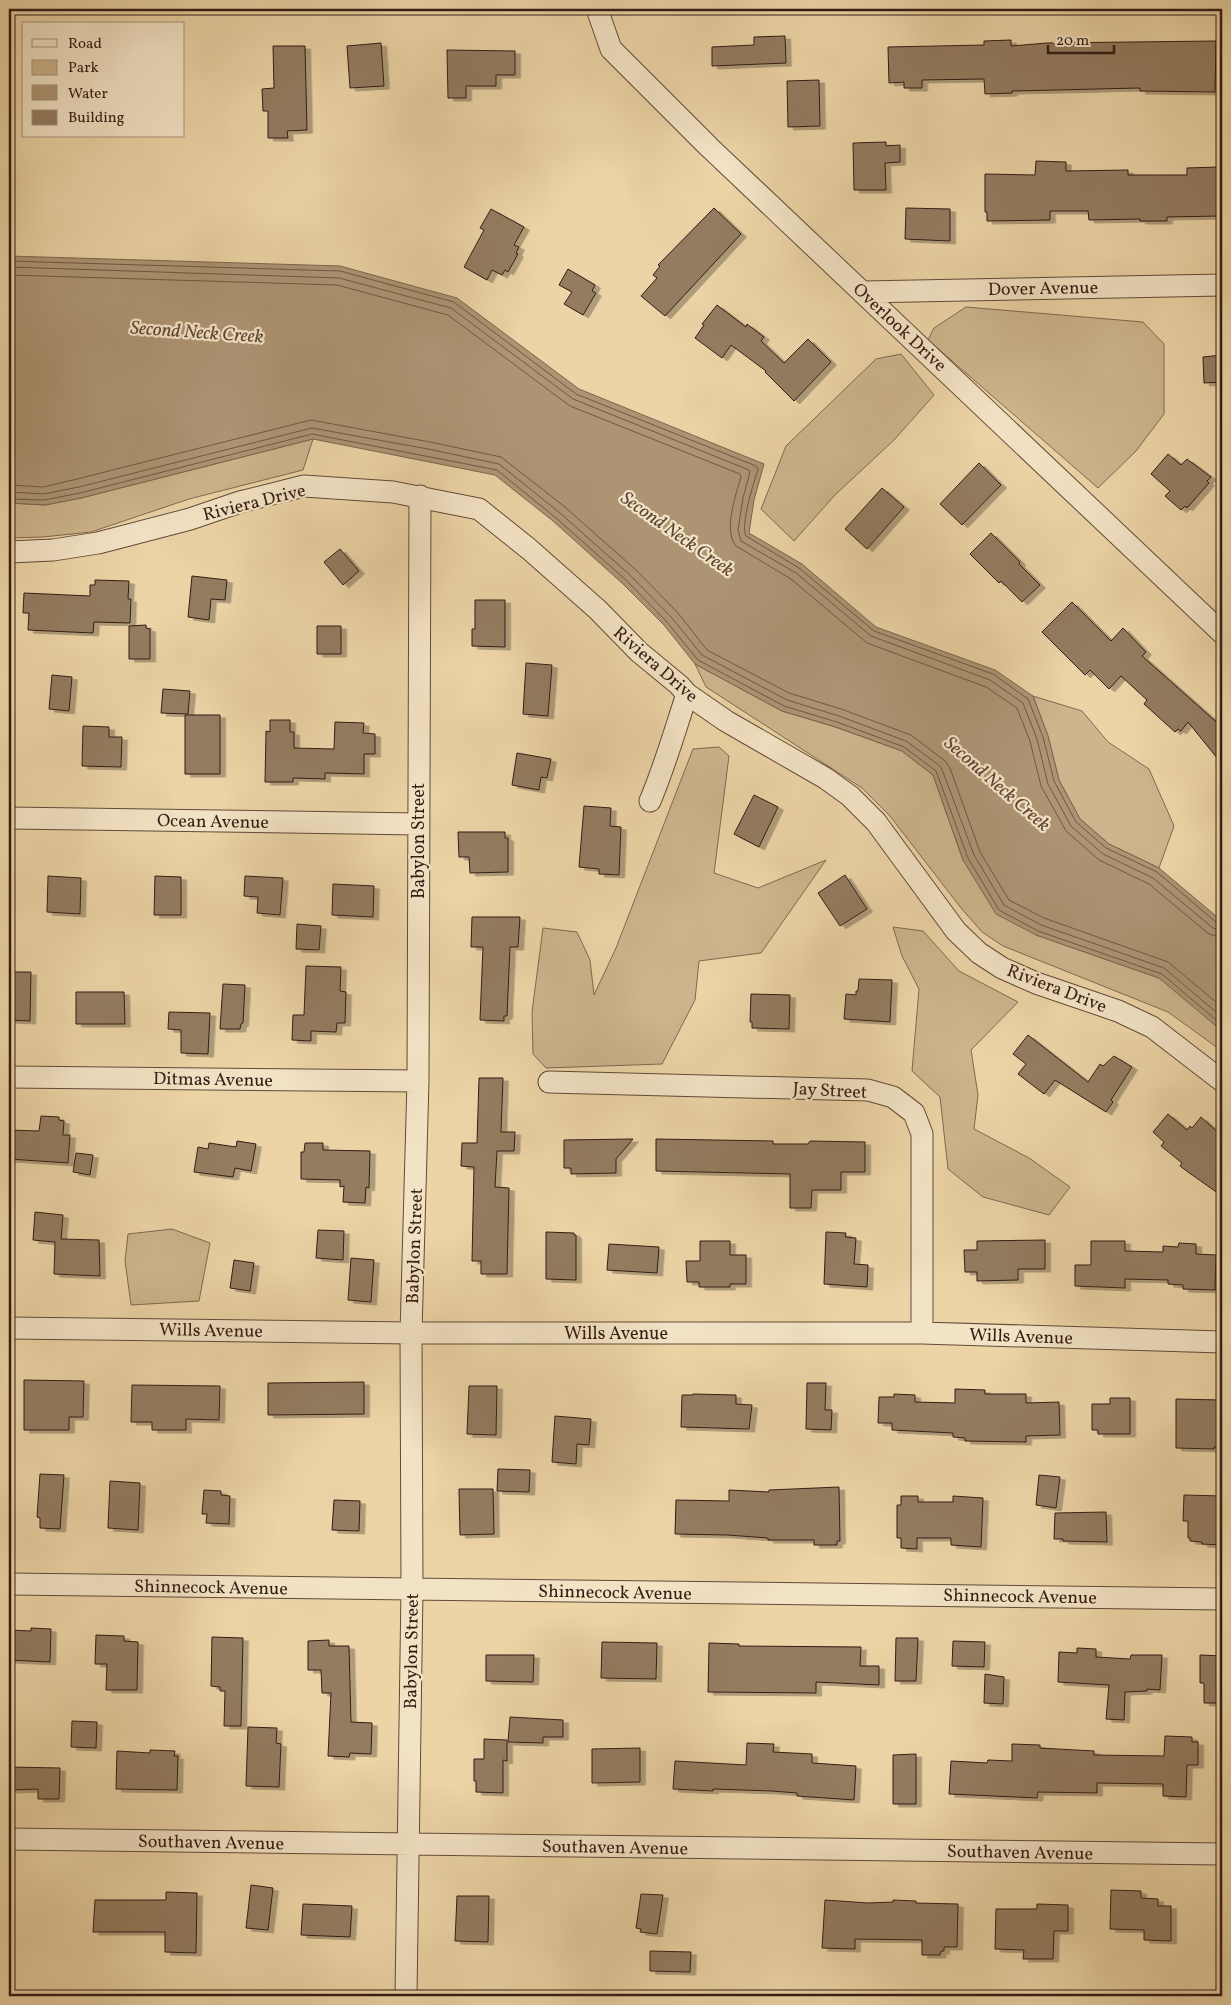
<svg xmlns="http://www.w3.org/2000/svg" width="1231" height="2005" font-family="Vollkorn,serif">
<defs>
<filter id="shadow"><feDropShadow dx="5.5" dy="3" stdDeviation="0" flood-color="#0004"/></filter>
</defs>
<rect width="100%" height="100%" fill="#ecd4a6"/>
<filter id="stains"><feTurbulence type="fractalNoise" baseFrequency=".004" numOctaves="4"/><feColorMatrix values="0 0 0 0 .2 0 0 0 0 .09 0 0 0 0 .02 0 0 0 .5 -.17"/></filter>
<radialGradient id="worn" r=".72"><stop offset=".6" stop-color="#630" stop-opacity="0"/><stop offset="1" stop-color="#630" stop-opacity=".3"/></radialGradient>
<path fill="#cdb58d" stroke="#806850" d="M966,307L1143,322L1164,344V414L1136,451L1098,488L928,340L934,328Z
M901,354L934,395L894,440L835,495L794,541L761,509L786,446L876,359Z
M313,439L303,470L189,499L91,532L43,537L9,538V503L45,505L81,498Z
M695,664L782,711L835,727L902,751L933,775L963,860L1036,935L1159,978L1222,1013V1051L1168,1012L1003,946L982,932L961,908L890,816L862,788L706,687Z
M1033,696L1082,711L1108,742L1149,769L1174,826L1159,868L1109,844L1080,819L1059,780L1048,736Z
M719,747L729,756L714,873L758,888L826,860L761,953L699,961L695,1000L662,1064L546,1068L533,1054L532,1012L543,928L577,932L590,960L594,995L616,948L693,749Z
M893,927L923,931L959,971L1018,1002L971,1050L978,1095L974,1129L1029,1158L1070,1187L1049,1215L983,1197L948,1169L940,1097L912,1071L919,989L902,956Z
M172,1229L210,1243L199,1301L131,1305L125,1261L128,1234Z"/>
<path fill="#ad9574" stroke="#7c654e" d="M9,256L340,266L457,298L579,389L764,464L754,500L749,533L802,564L876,627L995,670L1033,696L1048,736L1059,780L1080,819L1109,844L1159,868L1222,921V1031L1159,978L1036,935L996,914L963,860L933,775L902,751L836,727L782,711L695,664L664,625L623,584L553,521L495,475L313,439L81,498L45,505L9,503Z"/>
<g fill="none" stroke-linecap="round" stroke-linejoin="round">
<path stroke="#705844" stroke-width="1" d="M9,261L340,271L454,302L576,394L756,466L758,469C754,482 740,525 746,536L799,568L874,631L993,674L1028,699L1043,737L1054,781L1076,822L1106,848L1157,872L1217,923L1222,925
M9,267L339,278L451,308L573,399L749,470L750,472L743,498L738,530L741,541L796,573L871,636L990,680L1023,703L1037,739L1048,784L1071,826L1103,854L1153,878L1213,928L1222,931
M9,275L337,285L448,315L570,406L740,474L741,477C736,494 723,531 736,546L791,579L867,643L986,687L1017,708L1030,741L1041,786L1066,831L1099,860L1149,884L1209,934L1222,938
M9,485L43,487L77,479L311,420L430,442L501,457L565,507L636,570L678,613L707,650L789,693L841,709L911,735L945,761L950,768L980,852L1009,900L1044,918L1168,962L1222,1007
M9,492L44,494L79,487L312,428L428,449L499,464L560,513L631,576L672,618L702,655L787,700L839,716L906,741L940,766L943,772L974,855L1004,905L1041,925L1164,968L1222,1017
M9,499L44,500L80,493L312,434L497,470L556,518L626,580L667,622L698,660L784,706L837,722L904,747L936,771L968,858L999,910L1038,931L1162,974L1222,1025"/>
</g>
<path fill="#937c60" stroke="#331c14" filter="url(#shadow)" d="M785,36L786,63L712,66V47L754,45V37Z
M1011,40V46L1047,43L1216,41L1215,92L1140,91V88L1012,91V93L985,94L984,79L922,80V88H904V82L889,83L888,47L984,45V41Z
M381,43L384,86L350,88L347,46Z
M273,46H305L307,130L287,131L288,138H268V111H263L262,89L274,88Z
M447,50L515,51V75H496V86H466V98H448Z
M819,80L820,126L788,127L787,81Z
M886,142V146L900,145V162L885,163L886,190H854L853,143Z
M1036,161L1066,162V171L1128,170V175H1187V168L1218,167L1219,216L1167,217V221H1140V219L1089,220L1088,211H1050V220L987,221V212H985V174L1035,175Z
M714,208L741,234L665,316L641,296L657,278L653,275L660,266L658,265Z
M906,208L950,209V241L905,239Z
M491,209L524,227L514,245L519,247L516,253L518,254L508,272L505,270L502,275L492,270L487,280L464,267L484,230L480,228Z
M568,269L595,285L592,291L596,293L583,315L564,304L572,292L559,285Z
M717,305L746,327L747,324L764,337L761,341L784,363L808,339L831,362L794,401L765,372L766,371L731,345L722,358L695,338L704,325L702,324Z
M1222,355V382L1204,383L1203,357Z
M1168,454L1181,465L1187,459L1211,477L1207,481L1209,483L1187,508L1185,506L1181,510L1165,496L1170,491L1151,474Z
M979,463L1001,485L962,525L940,504Z
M882,488L904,507L867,549L845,529Z
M991,533L1020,562L1019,564L1040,585L1022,602L1001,581L999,583L970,554Z
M340,549L359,571L343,585L324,562Z
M192,576L227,580L225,600L211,599L209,620L188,617Z
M95,580L129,581L128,599H131L130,623L94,622L93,633L28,630L29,613H23L24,593L90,596V585H95Z
M475,600H505V647L472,646V629H475Z
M1072,602L1111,641L1123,628L1146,652L1142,656L1222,727V764L1188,722L1181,731L1178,729L1175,732L1144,704L1147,700L1121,676L1109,689L1090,670L1085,675L1042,632Z
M146,625V628L150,629V659H129V626Z
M317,626H341V654H317Z
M526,663L552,665L548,716L523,714Z
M52,675L72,677L69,711L49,709Z
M163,689L190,691L188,714L161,713Z
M185,715H220V774H185Z
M270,720H290V732H294V748L334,749L335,722L364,723L363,733L375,734V754H364V774L325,773V779L293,778V782H265L266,731L270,732Z
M83,726L109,727V737H122L121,767L82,766Z
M517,753L551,759L547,778L541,777L539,790L512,785Z
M754,795L778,807L759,847L734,834Z
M584,806L611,808L610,826L621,827L619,875L599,874V869L579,867Z
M458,832H505V838H508V872L470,873L469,857H459Z
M845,875L867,909L840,926L818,893Z
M48,876L81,878L80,914L47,912Z
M155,876L181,877V915H154Z
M245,876L283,878L280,915L257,913L258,897L244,896Z
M333,884L374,886L373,917L332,915Z
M472,917H520L518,947H510L507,1016H504V1021L480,1020L483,947H471Z
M297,924L321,926L319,950L296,949Z
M306,966L341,967L340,991L346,992L345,1023H337L336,1032L311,1031V1041L292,1040L293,1015H304Z
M9,972H31L30,1021L9,1020Z
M859,979L892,980L890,1022L844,1019L846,994L856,995V991H858Z
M223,984L245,985L243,1023L241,1024L240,1029H220Z
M76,992H124L125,1024H76Z
M751,994L790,995L789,1029L752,1028V1022H750Z
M169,1012L210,1013L208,1054L181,1053V1030L168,1029Z
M1028,1035L1088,1082L1100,1064L1103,1066L1114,1056L1132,1067L1111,1100L1113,1102L1106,1112L1055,1080L1044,1094L1018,1074L1026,1064L1013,1054Z
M479,1078H503L501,1132H515L514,1151H497L495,1187L509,1188L507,1274H481V1261H472L474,1167L461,1166L462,1143H477Z
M1168,1114L1187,1130L1190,1126L1192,1128L1201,1117L1222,1136V1196L1188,1172L1180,1166L1182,1163L1161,1146L1164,1142L1153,1132Z
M41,1116L59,1117V1120L64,1121L63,1135H70L68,1163L9,1159V1130L39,1131Z
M633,1139L616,1159V1173L571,1174V1168H564V1140Z
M656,1139L773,1141V1144H808L810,1141L865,1142V1172H841V1190H812L811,1208H790V1174L656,1171Z
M237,1141L256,1144L251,1171L235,1168L233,1177L194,1172L198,1147L208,1149L209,1143L236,1147Z
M305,1143H323V1150L370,1151L369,1188L366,1187L365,1203L343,1202L344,1186L340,1187V1180L301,1179V1152H304Z
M76,1153L93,1155L90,1175L73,1172Z
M35,1212L63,1215L61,1239L99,1240L100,1276L54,1274L55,1242L33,1240Z
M318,1230L344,1231L343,1260L316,1258Z
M546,1232L574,1233V1235H576V1280L546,1279Z
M826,1232L846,1233L845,1237L856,1238L854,1264L868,1265L867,1287L824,1284Z
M1045,1240V1269H1018V1280L977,1281V1272H965L964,1250H977V1241Z
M700,1241H730V1255H746V1284H730V1287H699V1282H687L686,1261H700Z
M1091,1241H1125V1251L1163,1252V1246L1178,1247L1179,1243L1196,1244V1254L1216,1255L1215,1290L1183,1289V1285L1168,1284V1280L1125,1279V1288L1075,1286V1265H1091Z
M609,1244L659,1247L657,1273L607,1270Z
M351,1258L374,1260L371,1302L348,1300Z
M234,1260L254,1263L250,1291L230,1288Z
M24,1380L84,1381L83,1417H69V1430H24Z
M364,1382V1414L268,1415V1383Z
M807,1383H826L825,1410H832L831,1430L806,1429Z
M132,1385L220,1386L219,1420L186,1419V1430H152V1422H131Z
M469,1386H497L496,1435L467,1434Z
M955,1389L985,1390V1394H1026V1403L1059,1402L1060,1435L1026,1436V1442L965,1441V1438L953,1437V1433L892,1430V1423H878L879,1397H894V1394L915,1395V1402L955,1403Z
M693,1394L736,1395V1404L752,1405L749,1429L681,1427L682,1395H692Z
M1110,1398H1130V1434H1098V1430H1092V1404H1110Z
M1176,1399L1222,1400V1447H1214V1449L1176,1448Z
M555,1416L591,1419L589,1445L577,1444L576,1464L552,1462Z
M498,1469L530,1470L529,1492L497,1491Z
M40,1474L64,1475L60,1529L40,1528V1518L37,1517Z
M1039,1475L1060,1477L1056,1508L1036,1505Z
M110,1481L140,1483L138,1530L108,1528Z
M839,1487L840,1541H837V1545H814V1540H768V1538L727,1535L675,1534L676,1500L729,1501V1490L769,1492V1490Z
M459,1489H493L494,1534L460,1535Z
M204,1490L221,1491V1495L230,1496L229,1524L206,1523L207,1514H202Z
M1184,1495L1222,1496V1545L1202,1544V1542L1190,1541V1538H1188V1521H1183Z
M901,1496H918V1502H953V1496L983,1498L981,1547L951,1545V1538H917V1549L901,1548V1538H897V1505H901Z
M334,1500L360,1501L359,1531L332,1530Z
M1106,1512L1107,1542L1063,1541V1539H1054L1055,1513Z
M31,1628L51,1629L50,1662L9,1660V1630L31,1631Z
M96,1635L124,1636V1641L138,1642L137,1690H106L107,1664H95Z
M212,1637L243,1638L241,1726H224L225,1691H220V1687L211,1686Z
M896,1638H918L916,1681H895Z
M329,1640V1646H349L351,1722L372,1723L371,1754L350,1753L349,1757L328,1756L331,1693H322L321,1670H308V1641Z
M953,1641L985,1642L984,1667L952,1666Z
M602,1642L657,1643L656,1679L601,1678Z
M709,1643L739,1644V1646L861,1647L860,1666H879V1685L816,1682V1693L708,1692Z
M1077,1648L1096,1649V1657L1130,1659L1131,1655H1162L1160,1690L1147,1689V1691L1125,1692L1124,1720L1106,1719L1109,1685L1058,1682L1059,1652L1077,1653Z
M486,1655H534L533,1682L486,1681Z
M1200,1655L1222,1656V1703H1204V1683H1200Z
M985,1674L1004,1677L1003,1704L984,1703Z
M510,1717L563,1720V1737H543V1743L508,1742Z
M72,1721L97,1722L96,1748L71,1747Z
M248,1727L277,1728L276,1743L281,1744L279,1787L246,1786Z
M1165,1736L1192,1737V1742H1198V1765H1187L1186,1797L1163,1796V1784L1097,1783V1793L1038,1792L1037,1798L949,1794L951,1761L987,1763L988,1760L1012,1761V1744L1040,1745V1748L1094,1751V1755L1164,1756Z
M484,1739L507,1740V1761L503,1760V1793L476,1792V1781H474V1759H484Z
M747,1743L774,1744L773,1752L812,1754V1763L856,1766L854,1800L797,1796V1793L772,1791L713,1789V1791L673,1789L675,1761L746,1765Z
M640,1748V1782L592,1783V1749Z
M150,1750L175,1751L174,1756H178L177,1790L116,1789L117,1751L150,1753Z
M916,1754V1804H893V1755Z
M9,1767L60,1768L59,1799H38V1789L9,1790Z
M251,1885L273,1888L268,1930L246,1928Z
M1111,1890L1141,1891V1898L1158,1899V1906H1171V1941L1144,1940V1930L1110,1929Z
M166,1892L197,1893L196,1953L165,1952V1932H93L95,1900H166Z
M641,1894L663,1895L657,1934L640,1932L641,1929L636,1928Z
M457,1896H489L488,1942L455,1941Z
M825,1900L868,1903L893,1902V1900L916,1901V1903L958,1904L957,1947H944V1951H941L940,1955H922V1940L855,1939V1949L822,1948Z
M303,1904L352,1906L350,1937L301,1935Z
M1037,1904L1068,1905V1931H1054L1053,1959H1023L1024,1950L995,1949L996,1909H1037Z
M650,1951L691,1952L690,1972L650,1971Z"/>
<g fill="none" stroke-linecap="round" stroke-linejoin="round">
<defs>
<path id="minor" d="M597,9L611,49L709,147L1222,633
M863,292L1222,285
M9,552L53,550L98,543L190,519L240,502L304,486L393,492L479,509L529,549L598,610L639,652L679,685L687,694L726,721L825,778L850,796L876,822L956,931L979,953L1002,968L1036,983L1118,1011L1152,1027L1222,1081
M650,801C665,766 675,730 687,694
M9,818L418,824
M9,1077L418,1081
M549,1082L868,1090L893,1097L914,1113L922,1134V1333
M9,1328L411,1333H922L1222,1342
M9,1584L1222,1599
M9,1839L1222,1854
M406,1996L412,1589L411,1333L418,1081L420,496"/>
</defs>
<use href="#minor" stroke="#614a38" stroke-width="23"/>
<use href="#minor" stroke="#f3e3c5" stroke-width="21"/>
</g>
<g text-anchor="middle" stroke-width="4.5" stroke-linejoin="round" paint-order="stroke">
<g font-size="18" fill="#331c14" stroke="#f3e3c5">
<text transform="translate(1043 288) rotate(-1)" y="6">Dover Avenue</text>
<text transform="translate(900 327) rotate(43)" y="6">Overlook Drive</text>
<text transform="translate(254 502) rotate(-14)" y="6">Riviera Drive</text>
<text transform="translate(656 664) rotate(41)" y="6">Riviera Drive</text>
<text transform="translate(213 821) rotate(1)" y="6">Ocean Avenue</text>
<text transform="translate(418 841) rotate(-90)" y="6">Babylon Street</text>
<text transform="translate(1057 988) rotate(21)" y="6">Riviera Drive</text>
<text transform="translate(213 1079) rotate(1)" y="6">Ditmas Avenue</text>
<text transform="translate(830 1090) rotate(3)" y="6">Jay Street</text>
<text transform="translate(414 1246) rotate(-88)" y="6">Babylon Street</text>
<text transform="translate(211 1330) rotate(1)" y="6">Wills Avenue</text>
<text x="616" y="1339">Wills Avenue</text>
<text transform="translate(1021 1336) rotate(2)" y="6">Wills Avenue</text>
<text transform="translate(211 1587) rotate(1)" y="6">Shinnecock Avenue</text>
<text transform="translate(615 1592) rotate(1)" y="6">Shinnecock Avenue</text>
<text transform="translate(1020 1596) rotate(1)" y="6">Shinnecock Avenue</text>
<text transform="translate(411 1651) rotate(-89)" y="6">Babylon Street</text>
<text transform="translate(211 1842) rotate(1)" y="6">Southaven Avenue</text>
<text transform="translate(615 1847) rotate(1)" y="6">Southaven Avenue</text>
<text transform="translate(1020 1852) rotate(1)" y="6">Southaven Avenue</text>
</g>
<g font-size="19" font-style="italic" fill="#5e4636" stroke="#f3e3c5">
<text transform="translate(197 331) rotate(4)" y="7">Second Neck Creek</text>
<text transform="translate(678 533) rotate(35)" y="7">Second Neck Creek</text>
<text transform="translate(998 783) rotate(41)" y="7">Second Neck Creek</text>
</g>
</g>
<rect width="1231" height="2005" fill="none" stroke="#ecd4a6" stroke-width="30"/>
<rect x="10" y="10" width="1211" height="1985" fill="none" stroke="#331c14" stroke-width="2.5"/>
<rect x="15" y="15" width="1201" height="1975" fill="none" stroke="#331c14"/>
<rect x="22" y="22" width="162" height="115" fill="#f3e3c5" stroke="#a6937e"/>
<rect x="32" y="39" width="25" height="8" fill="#f3e3c5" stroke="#a6937e"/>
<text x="68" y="48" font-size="15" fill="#331c14">Road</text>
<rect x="32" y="60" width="25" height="15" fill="#cdb58d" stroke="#a6937e"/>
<text x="68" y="72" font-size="15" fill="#331c14">Park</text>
<rect x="32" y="85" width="25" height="15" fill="#ad9574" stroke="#a6937e"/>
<text x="68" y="98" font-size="15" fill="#331c14">Water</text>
<rect x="32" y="110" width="25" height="15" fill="#937c60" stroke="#a6937e"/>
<text x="68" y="122" font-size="15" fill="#331c14">Building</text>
<path d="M1048 45v8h66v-8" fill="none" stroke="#331c14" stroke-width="2.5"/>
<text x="1056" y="45" font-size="15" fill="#331c14" stroke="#f3e3c5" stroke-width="4" paint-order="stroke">20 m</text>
<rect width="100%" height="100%" filter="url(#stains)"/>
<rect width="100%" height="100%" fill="url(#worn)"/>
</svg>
